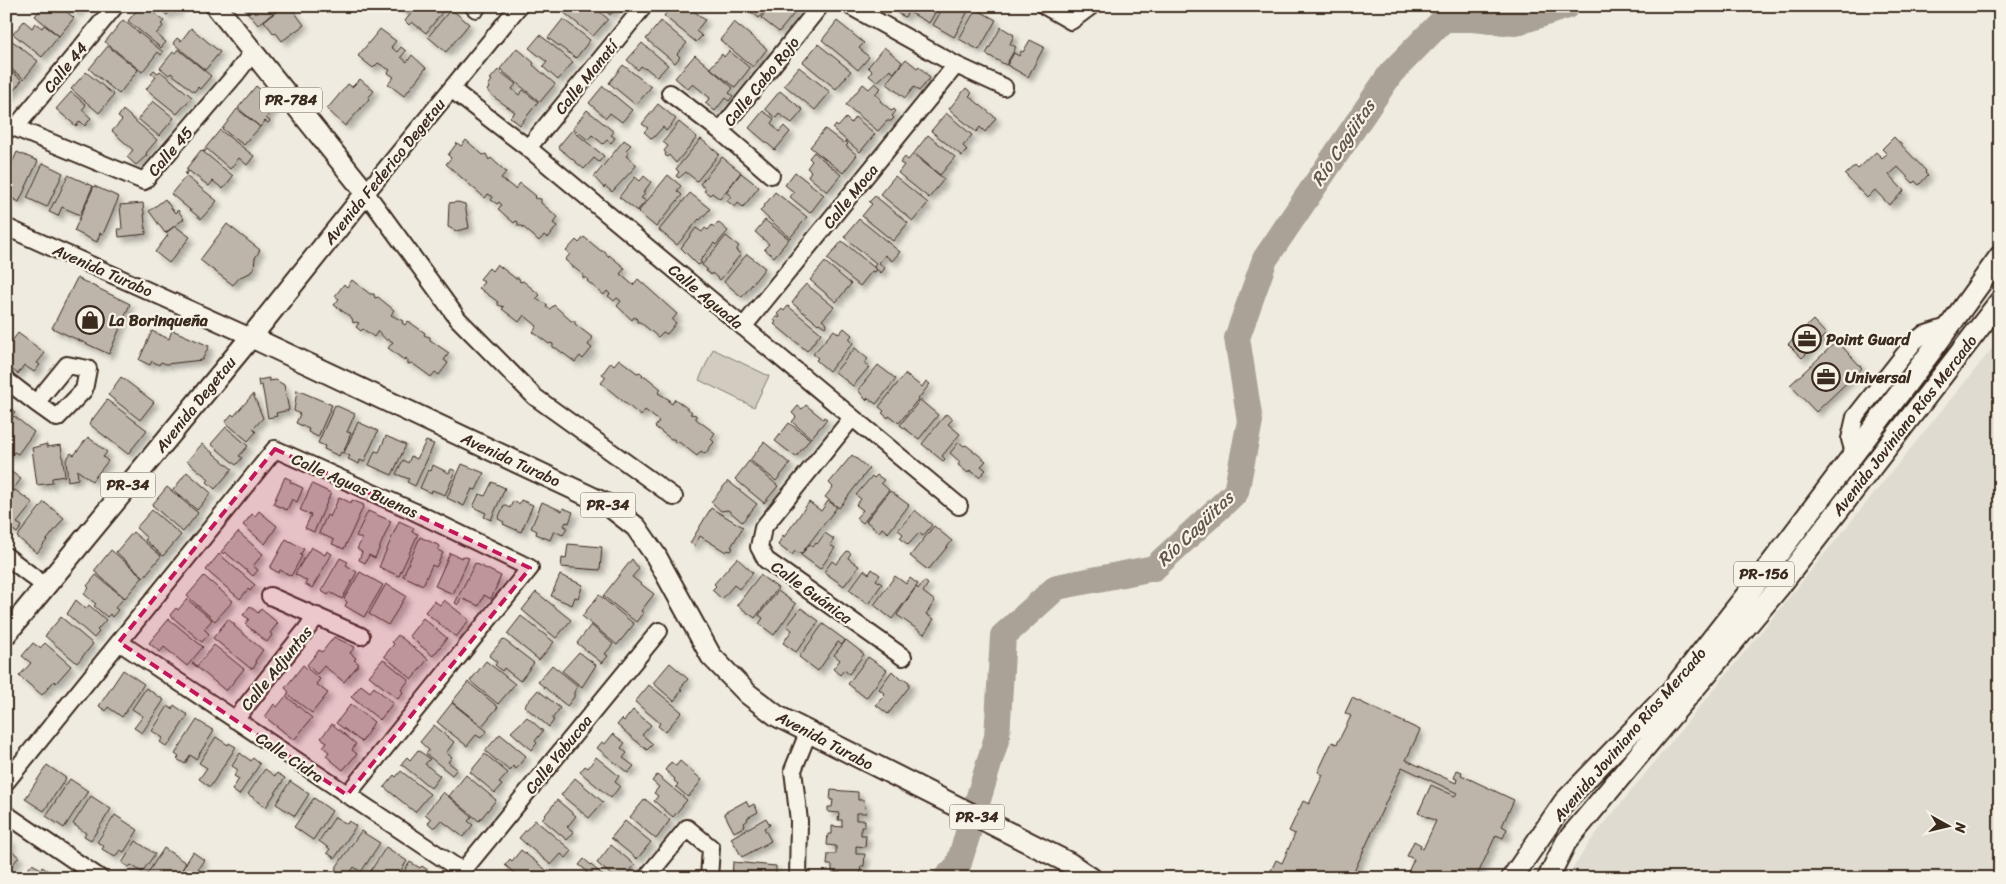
<svg xmlns="http://www.w3.org/2000/svg" width="2006" height="884" font-family="Sriracha,sans-serif">
<defs>
<filter id="shadow"><feDropShadow dx="4.5" dy="4.5" stdDeviation="2.5" flood-color="#0004"/></filter>
</defs>
<rect width="100%" height="100%" fill="#efebe0"/>
<filter id="ink" filterUnits="userSpaceOnUse"><feTurbulence type="fractalNoise" baseFrequency=".02" numOctaves="2"/><feDisplacementMap in="SourceGraphic" scale="10" xChannelSelector="R" yChannelSelector="G"/><feConvolveMatrix kernelMatrix="1 2 1 2 8 2 1 2 1" color-interpolation-filters="sRGB"/></filter>
<g filter="url(#ink)">
<path fill="#e0dbd0" d="M2000,339V878H1567L1591,840Z"/>
<path fill="#d1cbc0" stroke="#867a6f" d="M713,349L769,376L754,407L699,380Z"/>
<g fill="none" stroke-linecap="round" stroke-linejoin="round">
<path stroke="#aaa296" stroke-width="26" d="M1444,19H1472L1516,23L1567,6
M946,878L958,866L997,737L1003,636L1057,587L1154,568L1236,492L1250,421L1237,338L1265,259L1391,73L1451,12L1453,6"/>
</g>
<path fill="#bdb5aa" stroke="#3b2a1e" filter="url(#shadow)" d="M43,6H60L74,18L59,36L35,16Z
M68,6H83L77,13Z
M140,6H146L164,21L161,24L163,26L156,34L166,42L161,48L128,21Z
M156,6H180L175,13L171,10L167,15Z
M242,6H282L258,25Z
M284,6H290L304,25L282,41L276,33L274,34L264,21Z
M398,6H415L408,14Z
M417,6H447L426,33L412,22L409,25L405,21Z
M566,6H593L608,19L593,36L562,11Z
M600,6H618L610,15Z
M671,6H688L705,20L696,31L702,36L696,42L664,16Z
M747,6H768L759,18L746,8Z
M771,6H800L779,32L761,18Z
M891,6H911L905,17L897,13L899,11Z
M913,6H939L929,23L909,12Z
M944,6H964L969,9L954,37L933,25Z
M451,9L469,24L446,52L428,37Z
M976,9L996,20L979,50L959,39Z
M563,19L590,40L576,58L548,38Z
M123,20L163,52L161,55L158,52L142,72L105,42Z
M24,21L32,28L35,23L42,28L44,25L59,36L42,57L13,34Z
M661,21L687,43L677,54L680,57L675,63L646,39Z
M837,21L864,43L859,48L869,57L858,70L822,40Z
M734,22L767,49L753,67L720,40Z
M1001,27L1014,35L1010,44L1016,47L1006,65L986,54Z
M191,28L220,52L205,70L173,43L177,38L181,41Z
M380,29L396,41L391,47L397,52L401,47L406,51L401,57L407,62L412,55L426,68L404,96L388,84L394,77L388,73L390,70L378,63L373,68L358,56Z
M540,35L573,62L558,80L543,67L547,62L529,48Z
M6,36L38,61L24,79L6,65Z
M1030,40L1044,47L1028,77L1007,65L1014,53L1019,56L1021,51L1023,52Z
M642,43L668,65L657,77L646,68L645,69L641,66L638,70L627,60Z
M818,44L851,71L836,89L803,62Z
M108,46L138,70L119,94L89,69Z
M884,47L902,62L894,73L890,70L877,82L869,76L872,71L868,67Z
M517,48L534,63L533,65L555,84L540,102L500,69Z
M178,49L211,76L200,89L198,87L194,92L171,73L169,75L160,68L173,52L175,53Z
M729,51L750,68L735,87L710,68L722,54L724,57Z
M695,55L733,88L729,93L733,96L729,101L725,98L715,111L705,103L710,98L693,84L688,89L675,78Z
M906,59L917,68L919,66L930,78L919,91L914,87L905,98L886,83Z
M623,65L651,87L636,105L609,83Z
M6,67L22,80L8,98L6,97Z
M799,67L830,92L815,110L784,85Z
M154,70L158,73L160,71L192,97L177,114L146,89L156,77L151,73Z
M498,70L516,84L512,89L519,95L523,90L538,102L520,125L510,117L515,112L491,95L487,90L490,87L488,86L492,80L490,79Z
M86,72L114,95L99,113L71,89Z
M360,79L374,91L368,98L369,99L345,126L327,109L348,84L352,87Z
M875,83L881,88L875,94L881,99L880,101L892,111L894,109L896,111L892,116L894,118L891,121H887L878,131L846,105L863,84L869,89Z
M256,86L277,103L266,118L270,121L268,123L265,121L260,127L238,108Z
M603,86L632,110L622,122L610,113L606,118L589,103Z
M966,88L972,93L969,96L996,118L985,132L980,127L976,132L949,109Z
M780,91L803,110L792,123L779,114L776,118L765,109Z
M71,92L86,105L82,110L91,118L85,126L80,121L76,126L56,109Z
M153,101L174,118L159,136L138,119Z
M658,104L676,119L666,131L663,127L652,139L644,132L648,128L642,124Z
M237,109L260,127L244,145L222,129Z
M123,110L157,140L146,153L147,155L136,165L127,157L133,150L112,131L122,120L118,117Z
M587,110L614,132L611,135L615,138L611,143L607,140L603,144L592,135L588,140L573,128Z
M763,111L774,119L771,123L779,132L784,126L790,132L775,150L749,128Z
M946,113L972,135L963,146L967,150L962,156L931,131Z
M855,117L875,134L860,152L833,129L836,125L838,127L846,118L851,123Z
M679,122L697,137L676,163L669,155L667,157L665,155L666,153L664,151L668,146L663,142Z
M825,129L843,143L845,141L848,144L846,146L857,155L843,173L810,147Z
M220,130L254,156L247,165L239,158L230,169L207,149L205,152L203,151Z
M572,130L604,156L599,162L594,158L584,169L558,147Z
M928,135L955,157L940,175L914,153Z
M1894,137L1926,171L1925,172L1928,175L1919,185L1915,181L1913,183L1898,167L1889,175L1904,191L1889,205L1875,190L1867,198L1845,175L1855,166L1858,169L1876,152L1882,158L1887,154L1882,149Z
M701,139L719,154L697,181L686,172L679,178L676,176L679,172L676,169Z
M466,140L483,155L486,154L489,160L491,158L506,172L501,178L515,189L520,183L536,196L534,198L541,199V203L558,217L553,223L557,226L548,238L544,235L539,241L522,226H518V222L516,221L514,223L498,209L502,205L499,202L497,204L491,200L493,197L488,194L485,198L446,164L451,158L448,155L457,143L461,146Z
M624,140L631,145L626,150L629,153L626,156L637,165L612,192L605,186L604,188L594,177Z
M201,150L233,176L223,189L213,181L209,186L189,171L186,175L185,174L188,170L186,169Z
M17,152L38,161L19,202L10,197L12,194H6L10,184L6,183V176Z
M814,152L841,175L827,192L808,176L811,171L807,168L812,161L809,158Z
M913,154L944,179L929,198L898,173L904,165L900,163L905,157L908,160Z
M722,157L741,172L720,199L712,193L710,195L704,191L706,189L700,184Z
M43,163L63,173L47,207L27,198Z
M795,172L824,195L810,213L790,197L794,192L785,185Z
M741,173L759,187L743,207L738,203L735,207L727,201L731,196L726,192Z
M68,175L93,186L80,215L62,207L58,216L49,212L54,202L55,203Z
M668,175L681,186L677,191L682,195L656,227L638,212Z
M186,176L217,201L201,219L171,194Z
M644,176L651,182L643,193L645,194L641,198L646,201L637,211L619,197L635,177L640,181Z
M895,176L928,203L913,221L880,194Z
M94,186L119,197L103,234L100,233L97,242L74,231Z
M775,192L807,217L790,238L760,211Z
M690,193L710,209L700,220L699,219L677,245L659,230Z
M875,196L908,223L893,241L862,216L872,204L869,202Z
M165,199L175,213L178,210L184,219L165,233L149,211Z
M458,202L465,204L469,228L456,231L448,227L449,203Z
M143,203L146,234L119,237L118,229H122L120,205Z
M859,219L900,252L892,261L885,255L879,263L885,268L881,273L874,267L876,263L844,237Z
M765,220L789,239L774,257L764,249L769,244L755,232Z
M718,222L728,231L716,245L714,243L700,261L702,263L698,265L681,248L696,228L702,232L705,228L708,230L712,225L714,227Z
M227,224L260,250L255,258L254,267L250,273L240,277L233,285L200,260Z
M175,226L190,237L169,263L155,252L168,235L166,233Z
M726,236L739,246L736,251L741,254L720,280L712,273L711,275L706,271L707,269L702,265Z
M584,237L601,251H605L608,257L609,255L625,268L620,274L633,285L638,279L677,314L672,320L676,323L667,334L663,332L658,337L640,322H637V319L634,317L632,320L617,306L621,301L617,298L614,301L608,296L610,294L607,291L604,295L587,281L588,280L587,278H583V275L565,260L570,254L566,251L576,240L579,243Z
M842,241L877,270L875,272L872,271L860,286L827,259Z
M747,254L765,268L742,297L724,282Z
M825,262L851,284L836,302L810,280Z
M497,264L515,278H519L520,282L523,281L540,295L536,299L548,305L546,307L550,309L554,305L571,321H575V324L593,338L588,345L592,348L583,359L580,356L575,362L556,348H553V344L550,343L549,344L533,332L537,326L524,315L519,322L502,309L504,307L498,305V302L479,288L484,282L480,279L489,268L492,271Z
M77,278L130,304L109,354L52,328Z
M352,280L370,294H374L375,298L378,297L394,310L391,315L403,321L402,323L405,325L408,321L425,333L424,335L426,336L430,337V340L449,353L444,360L448,363L439,375L435,372L431,377L412,363L408,364V360L406,358L404,360L388,348L393,342L388,339L387,341L378,331L374,337L363,329L361,331L356,327L359,323L356,322L353,323L352,318L334,305L339,299L335,296L344,284L347,287Z
M806,284L834,307L822,320L827,324L825,327L819,323L818,324L792,303L798,295L797,294Z
M788,306L821,333L807,351L774,324L776,322L774,320L777,316L779,318L780,316L777,314L782,309L784,311Z
M1813,320L1826,334L1802,358L1788,344Z
M844,328L852,335L849,339L853,343L829,371L816,360L818,358L813,354L834,330L839,334Z
M172,330L209,346L202,360L166,364L161,362L159,365L152,361L150,365L139,360L152,331L169,339Z
M18,333L45,353L37,363L40,365L34,372L24,365L18,374L6,365V349Z
M1837,341L1862,368L1816,412L1790,385Z
M855,348L868,359L864,363L869,367L853,386L835,372Z
M619,359L637,373L640,372L643,375L642,377L645,376L661,389L658,393L670,400L668,401L672,404L675,399L692,412L690,414L696,415V419L715,433L711,439L714,442L705,454L701,451L697,456L679,442L675,443L674,439H671L655,427L659,421L645,410L641,416L601,383L606,377L602,374L611,362L614,365Z
M878,365L896,379L876,404L868,398L866,400L858,390Z
M905,374L922,387L926,381L930,384L899,423L889,416L888,418L882,413L884,411L879,407Z
M121,377L154,402L140,420L108,395Z
M269,378V381L276,380L284,385L289,410L276,413L277,416L268,418L262,385L259,386L258,380Z
M297,390L332,405L318,437L308,432L309,429L296,423L300,414L294,411Z
M253,394L263,418L253,429L256,432L248,441L225,422L232,414L234,416Z
M107,400L147,430L128,454L89,424Z
M920,400L938,415L919,439L900,425Z
M6,405L15,412L6,423Z
M335,405L355,414L347,432L351,433L343,453L341,452L339,456L324,449L325,446L318,443Z
M806,405L823,419L824,417L827,419L811,438L792,422L796,417L792,413L798,406L802,409Z
M946,414L953,419L948,424L960,434L942,456L945,459L943,461L922,444Z
M14,416L34,432L18,454L14,452L10,457L6,454V426Z
M358,422L378,431L364,462L360,460L359,464L348,459L350,456L344,453Z
M789,423L810,439L796,457L775,441Z
M226,427L248,446L239,456L242,458L236,465L211,444Z
M386,436L406,445L392,475L369,465L375,451L379,452Z
M88,437L107,452L103,457L108,461L92,481L77,470L78,479L68,481L66,460L71,453L74,455Z
M426,441L434,444L415,486L407,482L409,479L396,474L403,460L408,463L411,456L417,459Z
M764,442L790,464L776,481L750,460Z
M959,442L964,446L966,445L986,461L981,466L986,470L979,477L970,470L968,473L958,465L960,462L950,453Z
M47,444V447L61,445L65,476L52,478V483L37,485L32,448Z
M202,444L232,469L215,489L207,482L209,479L187,461Z
M852,455L869,469L839,508L825,497L833,487L829,483Z
M749,461L778,486L764,503L735,479Z
M462,464L484,473L476,490L472,489L464,506L447,498Z
M433,465L449,473L451,469L456,471L445,495L432,490L431,493L420,488L428,470L431,471Z
M6,468L21,479L6,498Z
M187,472L211,493L197,510L173,490Z
M877,475L884,480L881,483L889,490L863,523L856,518L863,510L856,505L861,499L856,495L872,476L874,478Z
M285,477L291,480L290,482L303,488L297,502L292,499L287,510L273,504Z
M728,481L757,504L742,522L728,510L721,511L711,502Z
M492,482L505,488L491,520L484,517L486,513L473,507L479,494L485,496Z
M312,484L331,493L314,532L305,528L311,515L300,510Z
M167,487L198,513L183,532L152,505Z
M15,490L33,503L17,523L22,526L17,533L6,525V501Z
M890,491L909,505L888,533L882,528L879,532L866,521Z
M339,497L351,503L352,500L364,505L344,549L332,544L334,540L319,533L327,515L330,517Z
M521,500L533,505L521,532L503,524L504,522L498,519L504,505L510,508L513,501L519,504Z
M828,501L837,507L801,554L795,551L792,555L778,545L783,535L784,537L809,502L821,511Z
M44,502L64,518L37,553L17,537Z
M542,502L562,511L563,508L573,512L569,523L566,522L564,526L567,527L563,535L554,531L550,540L536,534L537,531L531,528Z
M711,508L743,527L731,547L733,548L731,551L728,550L726,552L700,536L695,546L690,543Z
M152,510L181,535L163,556L145,540L147,538L136,528Z
M915,510L932,525L923,536L919,533L908,545L900,538L903,534L898,530Z
M259,511L277,526L265,544L243,525L252,514L255,516Z
M368,511L391,521L375,558L369,555L365,563L359,560L362,552L357,549L362,539L356,536Z
M399,521L414,528L412,532L418,534L399,576L379,567Z
M934,526L952,541L928,570L910,556Z
M133,532L161,556L144,577L116,552Z
M238,532L263,554L253,566L258,570L253,576L225,552L223,554L221,552Z
M825,533L834,539L830,545L835,548L820,569L801,555L810,544L813,547L816,543L817,544Z
M420,537L440,546L438,550L443,553L436,567L432,565L423,585L403,576Z
M286,539L304,549L300,555L302,556L291,576L280,570L279,573L270,568Z
M568,544L602,547L600,570L561,567L562,558L566,559Z
M311,547L325,555L327,551L332,554L312,588L305,584L307,581L295,574Z
M111,550L143,577L125,598L94,571Z
M847,551L851,553L848,558L859,566L844,586L824,572L832,561L836,564Z
M450,553L462,558L463,556L469,558L453,594L435,586Z
M219,554L255,585L250,591L248,589L240,599L206,570Z
M340,558L348,562L346,565L357,572L342,599L330,592L328,595L321,591Z
M737,558L753,573L739,589L734,585L722,599L712,590L716,586L714,584Z
M632,559L639,569L632,577L654,594L641,611L643,613L636,622L603,596Z
M475,563L501,576L491,599L484,595L479,606L461,598L458,605L455,603Z
M872,569L880,575L876,580L882,584L868,604L849,590L864,570L869,574Z
M360,572L383,585L364,617L345,606L347,602L344,599Z
M96,575L124,598L115,608L118,610L112,617L110,614L107,617L94,606L96,604L84,594L89,588L87,586Z
M560,575L583,585L578,598L575,597L572,605L551,596Z
M760,575L778,588L755,618L737,605Z
M204,576L233,601L215,621L187,596Z
M895,576L906,584L910,578L918,584L892,619L874,605Z
M924,581L928,584L923,592L935,601L926,614L934,619L924,634L897,615L916,587L918,589Z
M386,584L406,596L388,625L369,614Z
M778,591L796,604L774,635L759,624L763,618L759,615Z
M536,592L571,620L556,638L522,610Z
M599,595L634,624L617,645L582,616Z
M187,599L212,620L204,629L209,634L202,642L170,615L176,608L178,610Z
M76,600L86,609L89,605L106,620L97,630L99,632L94,638L67,614Z
M444,600L469,620L456,637L425,612L434,601L440,605Z
M250,606L258,613L261,609L278,623L270,633L272,635L267,642L245,624L249,619L243,615Z
M801,608L819,621L796,652L783,643L792,630L787,626Z
M521,616L554,642L539,660L507,634Z
M61,617L93,644L77,663L45,636Z
M423,618L447,638L433,656L409,636Z
M169,619L203,647L187,666L164,647L160,652L149,643Z
M228,619L235,625L234,626L263,650L255,661L256,664L253,668H250L213,638Z
M823,624L845,640L842,645L838,642L818,671L799,657Z
M591,625L613,644L605,654L608,656L602,663L577,643Z
M398,635L428,659L412,679L384,656L394,644L392,642Z
M334,637L355,647L350,653L356,658L354,660L359,664L344,682L324,666L317,674L307,665L319,650L322,652Z
M503,639L534,663L520,681L504,668L502,671L495,665L497,662L489,656Z
M846,640L864,654L849,674L844,670L840,675L833,669L840,660L834,655Z
M33,643L40,648L45,643L71,666L56,683L54,681L42,695L19,676L31,663L22,656Z
M214,645L244,669L226,691L192,663L193,662L197,666Z
M579,652L596,665L582,687L562,671Z
M868,657L887,670L866,698L848,684Z
M383,659L409,680L401,690L403,692L398,699L369,676Z
M486,661L515,684L498,704L470,681Z
M670,663L688,679L680,689L682,690L674,701L653,683Z
M303,665L320,679L316,684L328,693L312,713L287,694L289,692L285,688Z
M552,665L578,686L574,692V697L567,706L538,682Z
M123,670L144,684L122,717L108,707L106,711L99,706Z
M892,671L901,680L903,678L909,682V687L888,714L876,705L885,694L879,689Z
M468,682L498,707L482,726L452,702Z
M361,685L370,692L374,687L393,703L380,720L351,697Z
M649,685L682,712L665,732L658,726L660,723L635,702Z
M146,688L164,700L142,733L134,728L143,716L132,709Z
M538,690L560,708L552,719L554,720L549,727L524,706Z
M286,696L312,718L294,740L265,717L274,704L277,707Z
M1352,698L1420,730L1406,760L1456,783L1457,779L1454,778L1457,770L1462,772L1461,775L1514,800L1502,826L1507,829L1503,838L1496,835L1476,878H1409L1410,876L1414,878L1415,875L1408,872L1414,859L1407,856L1414,841L1421,845L1420,848L1423,849L1436,821L1418,813L1431,785L1455,796L1457,793L1402,767L1351,878L1268,877L1276,860L1282,863L1295,834L1289,831L1303,801L1309,804L1323,775L1318,772L1332,742L1337,744L1351,716L1345,713Z
M452,703L487,731L481,738L476,735L467,746L437,722Z
M351,704L374,722L362,742L336,723Z
M174,705L188,715L167,747L160,742L163,738L152,731L168,706L172,709Z
M633,710L651,725L642,735L653,744L647,750L617,725L622,719L624,721Z
M527,717L543,731L535,741L537,743L532,750L511,732Z
M197,720L214,731L196,759L190,755L185,764L177,759L179,757L175,754Z
M332,724L356,744L352,750L357,754L343,770L326,756L329,752L323,747L327,742L321,738Z
M434,725L454,742L446,753L452,757L448,762L457,769L452,775L426,754L429,750L420,742Z
M500,734L526,756L516,769L513,766L510,771L485,751Z
M613,734L625,743L621,748L627,753L623,758L634,766L628,773L597,748L602,742L605,744Z
M216,737L228,745L229,743L236,747L210,787L199,779L207,768L199,763Z
M418,750L430,759L425,764L440,776L431,788L401,764L407,757L410,760Z
M240,753L251,761L253,758L260,764L239,795L232,790L239,779L234,776L238,770L232,766Z
M485,754L508,773L499,783L502,785L495,793L470,772Z
M596,757L619,776L615,782L620,786L611,798L580,772L585,766L588,768Z
M680,761L702,780L688,797L676,787L678,784L674,781L675,779L665,770L671,762L676,766Z
M47,765L66,778L44,811L25,799Z
M265,769L275,776L277,773L285,778L266,807L248,794Z
M401,771L430,794L415,812L384,787L394,775L396,777Z
M466,775L496,800L479,821L449,796Z
M657,775L687,800L673,817L654,801L658,796L654,793L659,787L652,781Z
M575,778L603,802L589,818L561,795Z
M70,779L88,791L64,828L46,816Z
M290,781L309,794L295,816L276,804Z
M831,790L858,792V800H864L866,813H856V820H865V827H861V835H866L865,847L856,846V854H865L864,866H861L860,873L864,874L863,878H841V873L832,872V865H827L828,854H836V846L827,845L828,834H832V826L842,827V820H838L839,813L828,812V807H832L833,800H830Z
M443,792L472,817L468,821L473,825L463,837L441,820L434,828L428,823L431,819L425,814Z
M91,796L111,809L91,840L84,836L86,833L73,824Z
M314,798L332,811L313,840L294,827Z
M645,799L670,820L656,839L630,817Z
M557,800L576,816L567,827L574,832L567,840L542,819Z
M746,801L749,807L754,804L758,812L747,818L748,820L744,823L745,826L734,832L724,813Z
M115,815L138,830L124,852L120,850L115,857L102,849L104,846L97,842Z
M335,817L347,824L349,821L356,826L335,858L327,853L330,849L319,841Z
M766,818L770,825L764,828L771,841L742,857L731,838Z
M535,820L572,851L566,858L561,854L551,865L519,838Z
M625,821L651,842L637,859L611,838Z
M361,831L380,843L361,872L354,867L347,877L335,869Z
M6,837L12,843L8,848L19,857L6,872Z
M136,841L155,854L142,872L131,865L129,867L122,863Z
M611,845L635,865L624,878H615L597,863Z
M386,847L407,861L396,878H366Z
M164,848L186,863L177,878H146L145,877Z
M521,850L551,874L548,878H520L505,865L510,859L512,861Z
M193,852L204,860L198,869L207,876L206,878H177Z
M584,859L606,878H582L587,871L579,865Z
M410,862L420,868L422,866L429,871L424,878H400Z
M733,862L776,866V878H732Z
M32,864L41,869L42,867L53,874L50,878H20L22,875L23,876Z"/>
<g fill="none" stroke-linecap="round" stroke-linejoin="round">
<defs>
<path id="minor" d="M473,6L476,9
M519,6L366,193L458,319L535,397L674,497
M850,6L956,65L1004,87
M1045,6L1071,21L1091,6
M451,89L528,148L959,506
M670,93L720,131L771,175
M6,124L144,181L236,74L253,52
M15,128L115,6
M720,131L820,6
M528,148L644,6
M6,227L251,337
M743,327L956,65
M67,365L88,369L84,390L57,418L36,403Z
M6,380L36,403
M852,418L763,528L759,547L766,560L903,657
M1854,453L1850,439L1855,417L1914,342L1923,335L1950,326
M6,556L45,586
M270,596L361,636
M119,642L462,871
M235,720L317,616
M6,782L275,449L413,511L530,568L347,795
M6,814L100,878
M457,878L659,631
M646,878L687,828L711,848L709,878
M798,878L799,821L793,770L808,733"/>
<path id="major" d="M251,337L608,505L636,527L656,556L711,656L748,694L777,716L1069,863L1091,878
M6,634L251,337L366,193L216,6
M1512,878L1564,802L1672,690L1770,565L1933,349L2000,256
M1548,878L1566,842L1780,586L2000,301"/>
</defs>
<use href="#minor" stroke="#3b2a1e" stroke-width="20"/>
<use href="#major" stroke="#3b2a1e" stroke-width="24"/>
<use href="#minor" stroke="#f7f3e8" stroke-width="16"/>
<use href="#major" stroke="#f7f3e8" stroke-width="20"/>
</g>
</g>
<path fill="#c2185b" fill-opacity="0.2" stroke="#c2185b" stroke-width="4" stroke-dasharray="10 6" stroke-linejoin="round" d="M275,449L530,568L347,795L119,642Z"/>
<defs>
<symbol id="shop-ring" viewBox="-11 -11 22 22"><circle r="9.5" fill="#f7f3e8" stroke="#3b2a1e" stroke-width="1.5"/><path d="M-5-2.5h2.3a2.7 3.5 0 0 1 5.4 0H5L5.5 6h-11ZM-1.5-2.5h3a1.5 2.3 0 0 0-3 0Z" fill="#3b2a1e"/></symbol>
<symbol id="office-ring" viewBox="-11 -11 22 22"><circle r="9.5" fill="#f7f3e8" stroke="#3b2a1e" stroke-width="1.5"/><path d="M-6-3h4V-5.5h4V-3h4V5H-6ZM-1-4.5V-3h2v-1.5ZM-6 0V1H6V0Z" fill="#3b2a1e"/></symbol>
</defs>
<g fill-rule="evenodd">
<use href="#shop-ring" x="74" y="304" width="32" height="32"/>
<use href="#office-ring" x="1791" y="323" width="32" height="32"/>
<use href="#office-ring" x="1810" y="361" width="32" height="32"/>
</g>
<g text-anchor="middle" stroke-width="4.5" stroke-linejoin="round" paint-order="stroke">
<g fill="#f7f3e8" stroke="#73665b" stroke-width="1">
<rect x="260" y="87.5" width="62" height="25" rx="4"/>
<rect x="100.5" y="472.5" width="55" height="25" rx="4"/>
<rect x="580.5" y="492.5" width="55" height="25" rx="4"/>
<rect x="1734" y="561.5" width="60" height="25" rx="4"/>
<rect x="949.5" y="804.5" width="55" height="25" rx="4"/>
</g>
<g font-size="15" font-weight="bold" fill="#3b2a1e">
<text x="291" y="105">PR-784</text>
<text x="128" y="490">PR-34</text>
<text x="608" y="510">PR-34</text>
<text x="1764" y="579">PR-156</text>
<text x="977" y="822">PR-34</text>
</g>
<g font-size="16" fill="#3b2a1e" stroke="#f7f3e8">
<text transform="translate(65 67) rotate(-51)" y="6">Calle 44</text>
<text transform="translate(586 77) rotate(-51)" y="6">Calle Manatí</text>
<text transform="translate(761 81) rotate(-51)" y="6">Calle Cabo Rojo</text>
<text transform="translate(170 151) rotate(-49)" y="6">Calle 45</text>
<text transform="translate(384 171) rotate(-51)" y="6">Avenida Federico Degetau</text>
<text transform="translate(850 196) rotate(-51)" y="6">Calle Moca</text>
<text transform="translate(103 270) rotate(24)" y="6">Avenida Turabo</text>
<text transform="translate(706 296) rotate(40)" y="6">Calle Aguada</text>
<text transform="translate(195 404) rotate(-51)" y="6">Avenida Degetau</text>
<text transform="translate(1904 425) rotate(-52)" y="6">Avenida Joviniano Ríos Mercado</text>
<text transform="translate(511 459) rotate(25)" y="6">Avenida Turabo</text>
<text transform="translate(355 485) rotate(24)" y="6">Calle Aguas Buenas</text>
<text transform="translate(812 592) rotate(36)" y="6">Calle Guánica</text>
<text transform="translate(276 668) rotate(-51)" y="6">Calle Adjuntas</text>
<text transform="translate(1629 734) rotate(-49)" y="6">Avenida Joviniano Ríos Mercado</text>
<text transform="translate(825 740) rotate(28)" y="6">Avenida Turabo</text>
<text transform="translate(558 754) rotate(-51)" y="6">Calle Yabucoa</text>
<text transform="translate(290 757) rotate(34)" y="6">Calle Cidra</text>
</g>
<g font-size="16" font-weight="bold" fill="#3b2a1e" stroke="#f7f3e8" text-anchor="start">
<text x="109" y="326">La Borinqueña</text>
<text x="1826" y="345">Point Guard</text>
<text x="1845" y="383">Universal</text>
</g>
<g font-size="18" font-style="italic" fill="#625448" stroke="#f7f3e8">
<text transform="translate(1343 143) rotate(-56)" y="6">Río Cagüitas</text>
<text transform="translate(1195 529) rotate(-44)" y="6">Río Cagüitas</text>
</g>
</g>
<rect width="2006" height="884" fill="none" stroke="#f7f3e8" stroke-width="25"/>
<rect x="12" y="12" width="1981" height="859" fill="none" stroke="#3b2a1e" stroke-width="2" filter="url(#ink)"/>
<g transform="translate(1948 826) rotate(98)" stroke="#f7f3e8" stroke-width="4" paint-order="stroke">
<path d="M0-4L9 19L0 12L-9 19Z" fill="#3b2a1e"/>
<text y="-8" font-size="14" font-weight="bold" text-anchor="middle" fill="#3b2a1e">N</text>
</g>
</svg>
